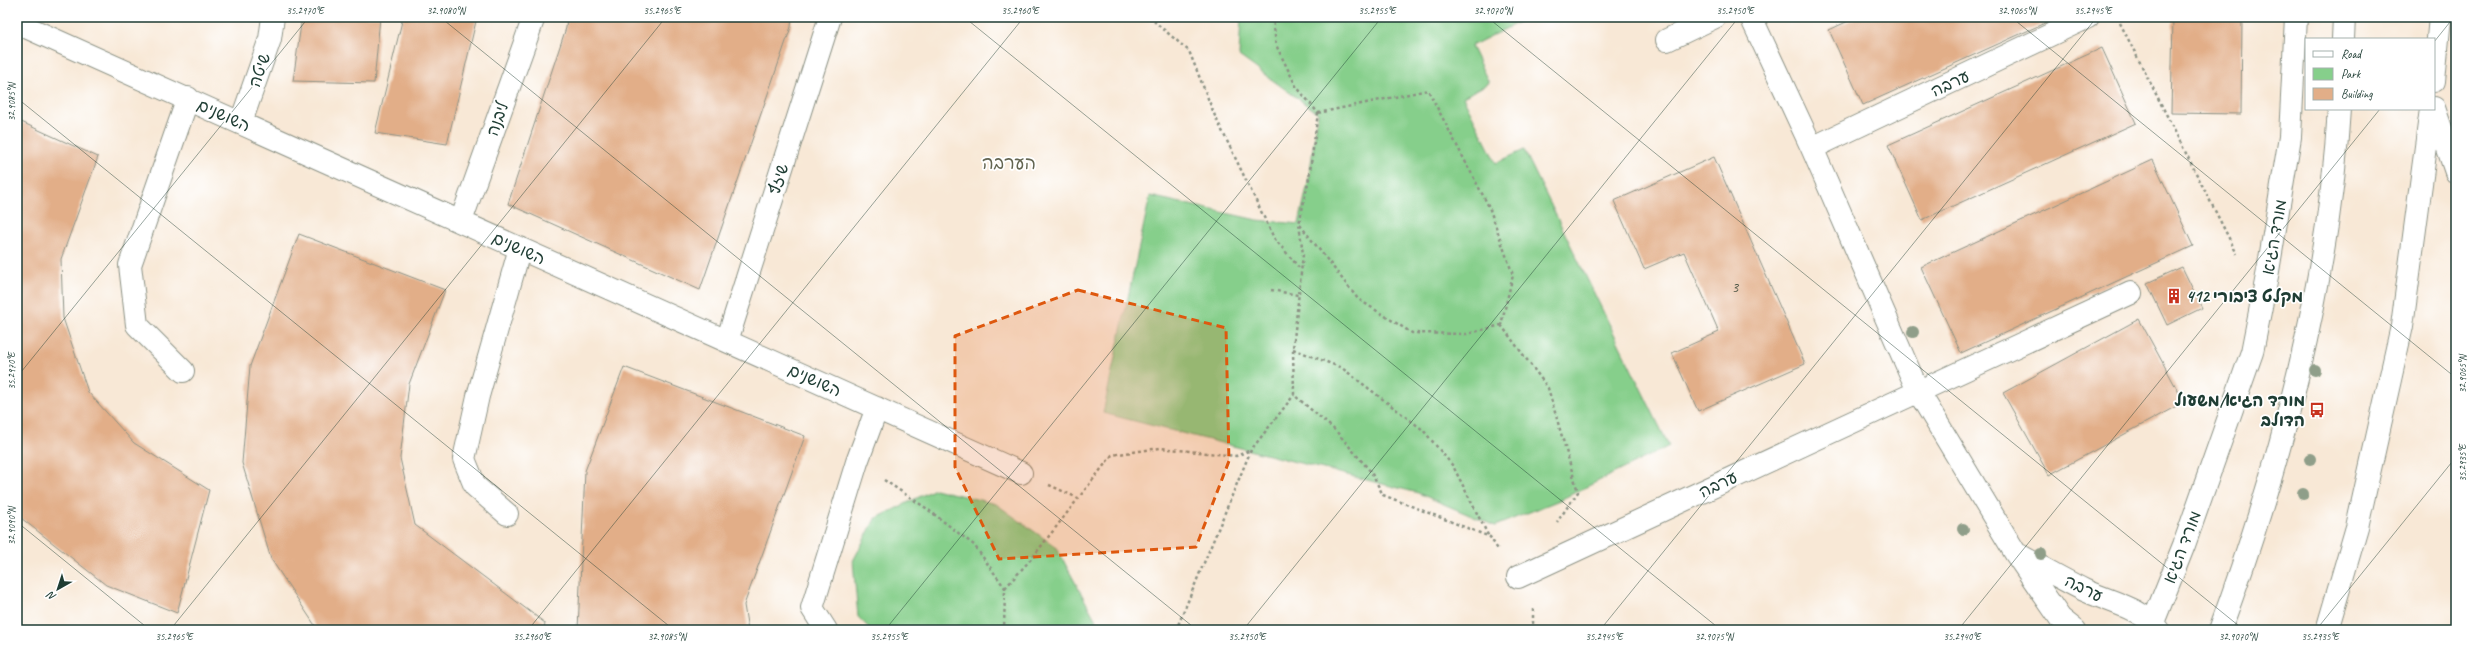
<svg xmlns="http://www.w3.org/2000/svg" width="2473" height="647" font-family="Caveat,'Playpen Sans Hebrew',sans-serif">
<rect width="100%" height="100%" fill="#fff"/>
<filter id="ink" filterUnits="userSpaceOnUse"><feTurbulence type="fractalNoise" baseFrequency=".025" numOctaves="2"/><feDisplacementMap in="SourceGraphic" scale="8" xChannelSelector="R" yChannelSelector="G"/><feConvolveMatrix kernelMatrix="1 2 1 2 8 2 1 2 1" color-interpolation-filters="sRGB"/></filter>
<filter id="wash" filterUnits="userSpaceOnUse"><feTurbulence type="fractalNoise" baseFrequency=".012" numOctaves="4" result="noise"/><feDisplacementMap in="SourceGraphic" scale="16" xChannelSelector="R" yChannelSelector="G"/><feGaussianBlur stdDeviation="0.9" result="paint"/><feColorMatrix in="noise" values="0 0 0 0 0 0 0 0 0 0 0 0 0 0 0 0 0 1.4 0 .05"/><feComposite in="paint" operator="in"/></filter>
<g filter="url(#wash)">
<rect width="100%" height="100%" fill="#f8e8d6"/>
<path fill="#86cf8b" stroke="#528660" d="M1241,17H1529L1471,46L1489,83L1463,97L1496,163L1524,150L1669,446L1562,499L1495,526L1418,493L1103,413L1150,196L1257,220L1299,224L1309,178L1318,113L1239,56Z
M935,489L996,504L1056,547L1101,630H871L858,617L853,561L875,519Z"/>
<g id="blocks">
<path fill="#e2ae88" d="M302,17H380L374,83L293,81Z
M403,17H477L447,144L375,133Z
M567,17H792L791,27L700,290L508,204L566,28Z
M1857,17H2058L1863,105L1829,30Z
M2173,17H2242L2241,114L2171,113Z
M2102,48L2136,123L1922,220L1888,145Z
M17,120L98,157L61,259L63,318L88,392L134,443L209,490L177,613L106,585L21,518L17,512Z
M1714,157L1805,364L1698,411L1672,353L1719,332L1684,252L1644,269L1614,201Z
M2153,160L2193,246L1961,353L1921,267Z
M299,234L445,290L409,384L400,458L415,525L545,623L544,630H318L271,559L242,463L250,366Z
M2182,267L2202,308L2167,325L2147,283Z
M2139,319L2184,402L2049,475L2003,393Z
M624,367L805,436L744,605L748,630H578L585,471Z"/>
</g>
</g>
<g filter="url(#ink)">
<use href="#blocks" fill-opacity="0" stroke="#8c9285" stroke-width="1"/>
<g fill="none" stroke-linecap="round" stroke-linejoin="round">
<defs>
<path id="minor" d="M1751,17L1812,148L1918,391L2016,554L2060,618L2075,630
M17,23L1021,473
M2343,39L2344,17
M1667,40L1715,17
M2434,81L2440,17
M2434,108L2456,172
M241,122L270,39L273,17
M1812,148L2088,17
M461,221L534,17
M727,341L830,17
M183,371L137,325L130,265L188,98
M507,514L475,486L464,459L478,396L520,248
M2019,555C2041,567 2062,579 2084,590C2107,601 2143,608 2158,630
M1518,577L2131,293
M826,630L812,608L857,462L877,408
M2150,630L2184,545L2252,352L2268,271L2290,137L2296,17
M2220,630C2280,467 2329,283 2339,109
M2327,630L2357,527L2402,326L2431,109"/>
</defs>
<use href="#minor" stroke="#8c9285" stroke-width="24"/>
<path stroke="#8c9285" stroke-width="2.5" stroke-dasharray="3 3" stroke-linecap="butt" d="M1149,17L1189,51L1215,116L1274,238L1301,270
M1273,17L1276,45L1296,86L1318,113L1309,178L1299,224L1303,254L1293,349L1294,395L1336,431L1371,472L1383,495L1490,537L1499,551
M2120,23L2237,254
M1318,113L1428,90L1489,207L1513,275L1501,325
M1300,225L1358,299L1412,333L1467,334L1501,325
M1271,290L1298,295
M1501,325L1548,388L1578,492L1557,522
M1293,349L1342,368L1423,430L1453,466L1489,537
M884,480L926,508L974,545L1005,588L1004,630
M1049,485L1078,498
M1005,588L1032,558L1112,455L1160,448L1236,456L1251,450
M1176,630L1251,450L1294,395
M1533,630V607"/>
<use href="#minor" stroke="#fff" stroke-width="22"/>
</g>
<g fill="#8f9e89">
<circle cx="1913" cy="332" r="6"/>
<circle cx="2315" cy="370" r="6"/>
<circle cx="2310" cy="459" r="6"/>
<circle cx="2303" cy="494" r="6"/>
<circle cx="1963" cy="529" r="6"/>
<circle cx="2041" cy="554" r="6"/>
</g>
</g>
<path fill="#de580e" fill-opacity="0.2" stroke="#de580e" stroke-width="3" stroke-dasharray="8 5" stroke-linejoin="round" d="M1078,290L1226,328L1229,461L1196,547L999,559L955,467V336Z"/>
<path fill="none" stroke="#1f3d34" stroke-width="1" stroke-opacity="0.45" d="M440,17L1197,630M964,17L1721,630M1487,17L2244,630M2011,17L2456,378M2434,42L2454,17M17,98L674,630M17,377L309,17M17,522L150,630M170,630L666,17M528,630L1024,17M885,630L1382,17M1243,630L1739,17M1600,630L2097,17M1958,630L2380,109M2316,630L2456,457"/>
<defs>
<symbol id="building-bare" viewBox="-9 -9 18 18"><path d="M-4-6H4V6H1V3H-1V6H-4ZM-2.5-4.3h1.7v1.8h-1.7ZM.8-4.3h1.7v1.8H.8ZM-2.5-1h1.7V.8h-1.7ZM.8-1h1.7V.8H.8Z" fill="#c8321e" stroke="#fff" stroke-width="2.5" paint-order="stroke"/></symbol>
<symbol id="bus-bare" viewBox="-9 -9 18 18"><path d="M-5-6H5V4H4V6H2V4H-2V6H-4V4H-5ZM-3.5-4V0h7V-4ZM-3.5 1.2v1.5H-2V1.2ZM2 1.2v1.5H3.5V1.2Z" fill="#c8321e" stroke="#fff" stroke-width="2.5" paint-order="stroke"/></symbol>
</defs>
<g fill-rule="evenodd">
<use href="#building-bare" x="2163" y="285" width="22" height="22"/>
<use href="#bus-bare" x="2306" y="399" width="22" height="22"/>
</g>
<g text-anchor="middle" stroke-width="3.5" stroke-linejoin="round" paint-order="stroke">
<g font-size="15" fill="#505949">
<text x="1735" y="292">3</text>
</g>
<g font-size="17" fill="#1f3d34" stroke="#fff">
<text transform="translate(259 70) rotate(-71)" y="6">שיטה</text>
<text transform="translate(1950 83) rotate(-25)" y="6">ערבה</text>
<text transform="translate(224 115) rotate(24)" y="6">השושנים</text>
<text transform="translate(497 119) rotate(-70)" y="6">ליבנה</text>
<text transform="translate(778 179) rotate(-72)" y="6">שיזף</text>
<text transform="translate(2274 237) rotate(-80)" y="6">מורד הגיא</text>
<text transform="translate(519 248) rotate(24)" y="6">השושנים</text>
<text transform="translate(815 380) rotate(24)" y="6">השושנים</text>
<text transform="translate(1718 484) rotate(-25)" y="6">ערבה</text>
<text transform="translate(2182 547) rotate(-69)" y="6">מורד הגיא</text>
<text transform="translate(2084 588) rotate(26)" y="6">ערבה</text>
</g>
<g font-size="17" font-weight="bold" fill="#1f3d34" stroke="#fff" text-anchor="start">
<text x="2186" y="302">מקלט ציבורי 412</text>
<text x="2305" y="406" text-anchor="end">מורד הגיא/משעול<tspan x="2305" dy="20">הדולב</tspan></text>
</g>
<g font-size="18" fill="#636551" stroke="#fff">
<text x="1009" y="169">הערבה</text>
</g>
</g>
<rect width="2473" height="647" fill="none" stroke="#fff" stroke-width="44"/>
<rect x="2305" y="38" width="130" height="72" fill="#ffffff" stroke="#a5b1ae"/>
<rect x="2313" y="51" width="20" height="6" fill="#ffffff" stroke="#a5b1ae"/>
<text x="2341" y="58" font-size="12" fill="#1f3d34">Road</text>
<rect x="2313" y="68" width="20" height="12" fill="#86cf8b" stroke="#a5b1ae"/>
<text x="2341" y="78" font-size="12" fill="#1f3d34">Park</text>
<rect x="2313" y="88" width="20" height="12" fill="#e2ae88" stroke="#a5b1ae"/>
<text x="2341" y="98" font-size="12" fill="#1f3d34">Building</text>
<g transform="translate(58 589) rotate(219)" stroke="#ffffff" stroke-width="3" paint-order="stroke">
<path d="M0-3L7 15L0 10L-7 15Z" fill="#1f3d34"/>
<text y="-6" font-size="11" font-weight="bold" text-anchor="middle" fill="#1f3d34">N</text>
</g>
<rect x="22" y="22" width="2429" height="603" fill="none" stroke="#1f3d34" stroke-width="1.5"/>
<g font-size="10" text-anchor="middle" fill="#1f3d34">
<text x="305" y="14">35.2970°E</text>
<text x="446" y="14">32.9080°N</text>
<text x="662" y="14">35.2965°E</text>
<text x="1020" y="14">35.2960°E</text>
<text x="1377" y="14">35.2955°E</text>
<text x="1493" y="14">32.9070°N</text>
<text x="1735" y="14">35.2950°E</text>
<text x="2017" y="14">32.9065°N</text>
<text x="2093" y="14">35.2945°E</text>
<text transform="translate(11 102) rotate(-90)" y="4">32.9085°N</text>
<text transform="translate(11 371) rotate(-90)" y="4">35.2970°E</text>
<text transform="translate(2462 374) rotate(-90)" y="4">32.9065°N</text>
<text transform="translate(2462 463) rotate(-90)" y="4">35.2935°E</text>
<text transform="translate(11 526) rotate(-90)" y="4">32.9090°N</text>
<text x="174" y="640">35.2965°E</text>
<text x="532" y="640">35.2960°E</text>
<text x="667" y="640">32.9085°N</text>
<text x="889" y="640">35.2955°E</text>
<text x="1247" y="640">35.2950°E</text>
<text x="1604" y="640">35.2945°E</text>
<text x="1714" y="640">32.9075°N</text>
<text x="1962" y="640">35.2940°E</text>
<text x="2238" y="640">32.9070°N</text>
<text x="2320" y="640">35.2935°E</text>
</g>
</svg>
